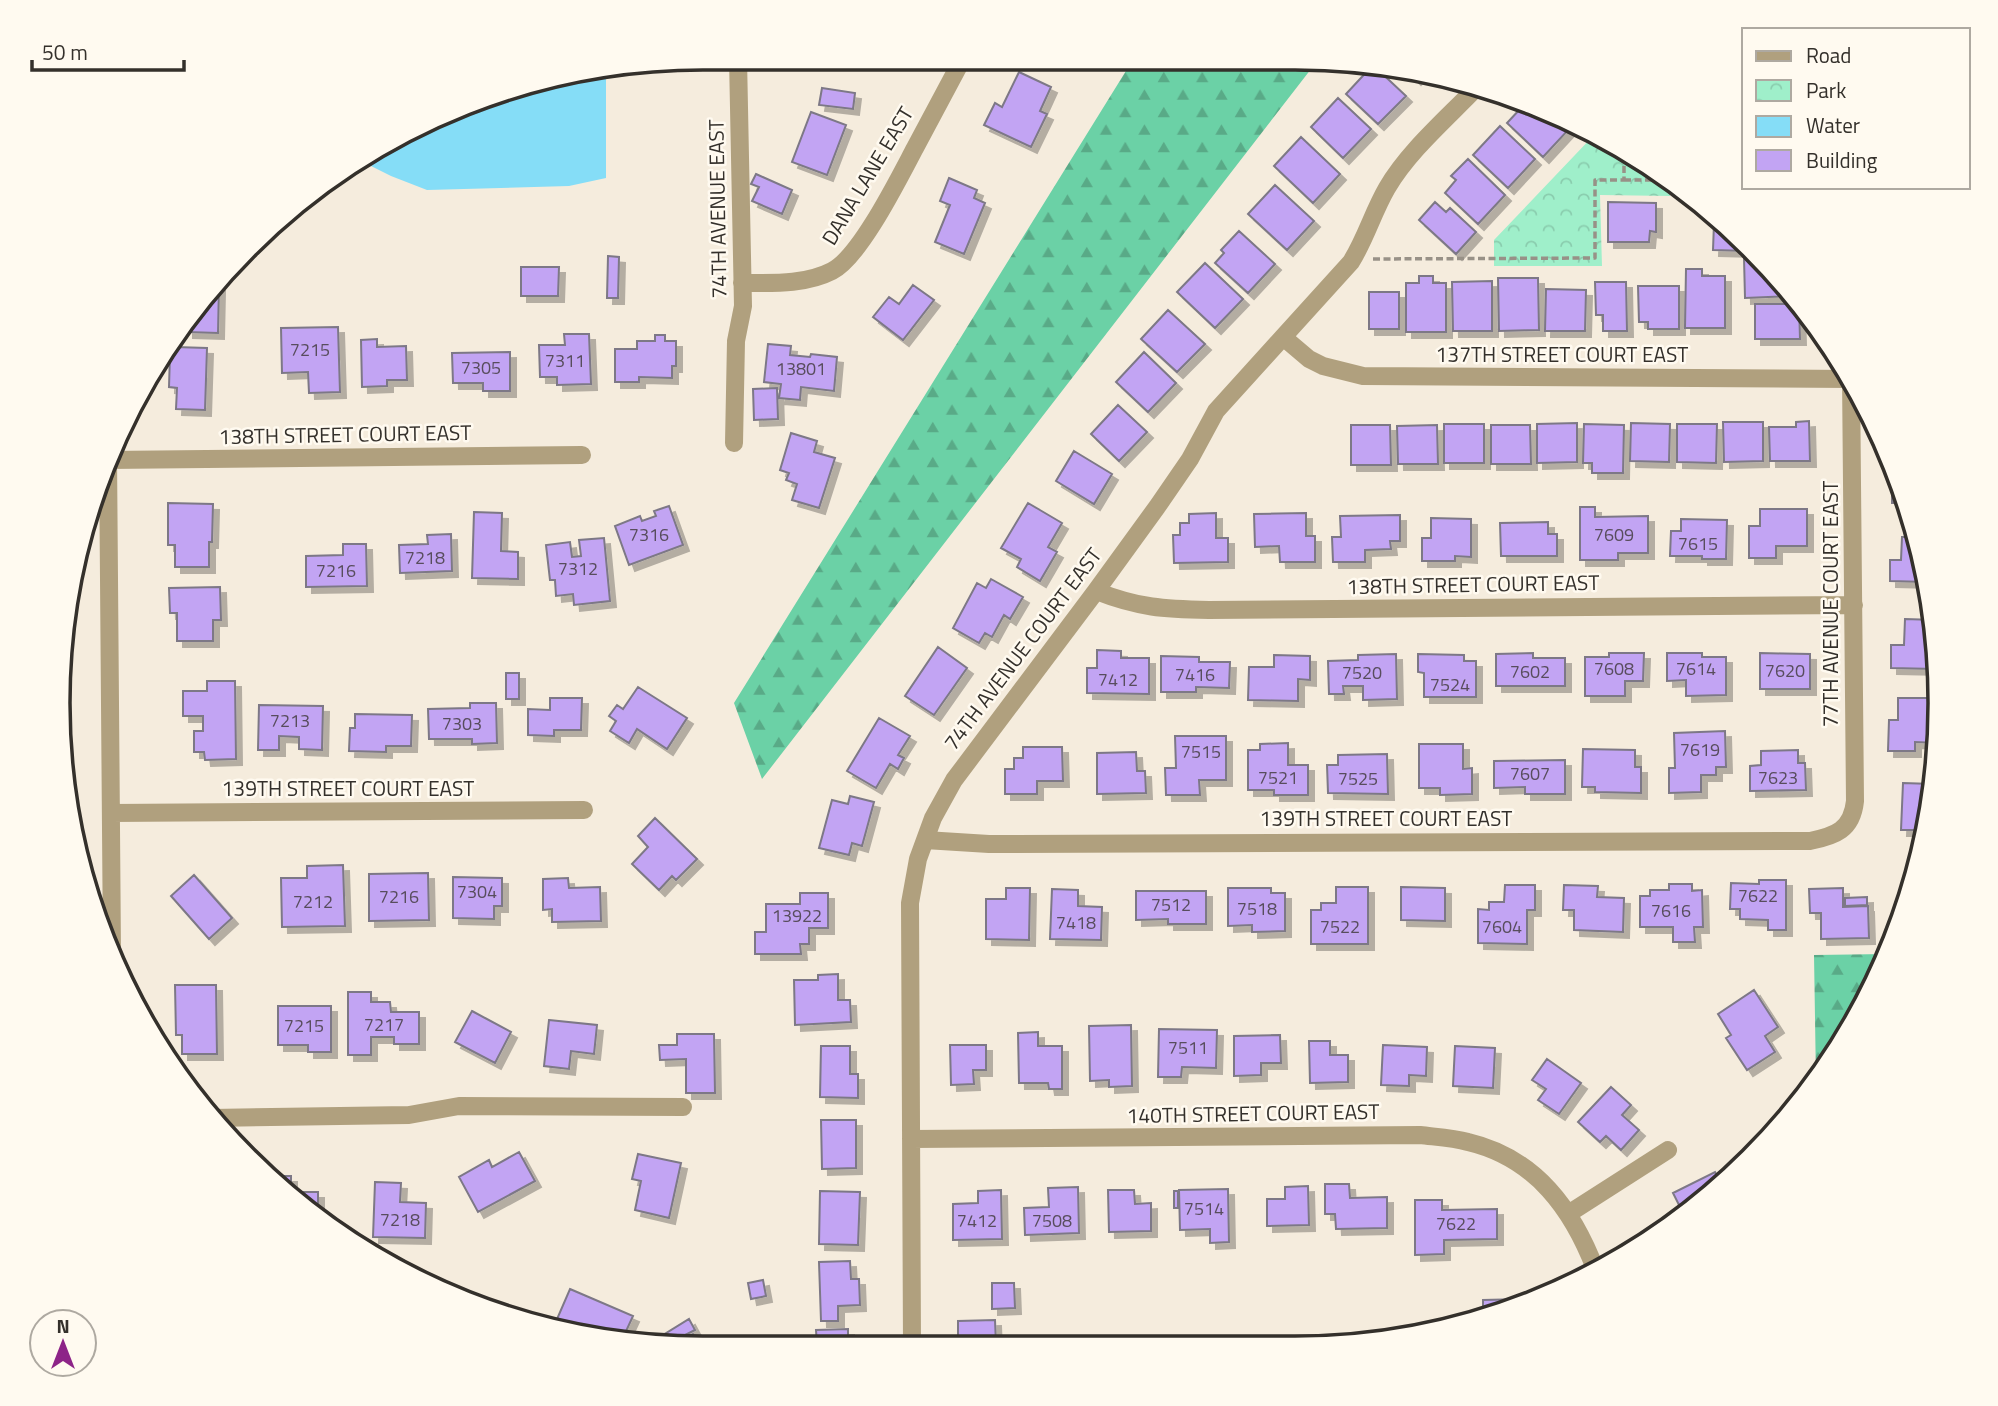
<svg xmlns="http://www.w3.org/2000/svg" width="1998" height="1406" font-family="'Titillium Web',sans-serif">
<defs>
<pattern id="forest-firs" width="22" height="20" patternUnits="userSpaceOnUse" patternTransform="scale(1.75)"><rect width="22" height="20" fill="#6bd1a6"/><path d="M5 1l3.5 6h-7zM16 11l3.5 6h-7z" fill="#59aa87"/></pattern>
<pattern id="park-crowns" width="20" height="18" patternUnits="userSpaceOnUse" patternTransform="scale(1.75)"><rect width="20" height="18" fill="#9fefca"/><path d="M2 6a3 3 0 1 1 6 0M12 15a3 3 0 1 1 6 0" fill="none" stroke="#8acdae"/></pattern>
<filter id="shadow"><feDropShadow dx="6" dy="6" stdDeviation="0" flood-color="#0004"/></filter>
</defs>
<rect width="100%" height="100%" fill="#f5ecdd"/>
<path fill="url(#forest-firs)" d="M1134,58H1295L1318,60L762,779L734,703Z
M1887,954L1874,988L1816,1081L1814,955Z"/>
<path fill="url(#park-crowns)" d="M1594,135L1618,144L1670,187V196L1600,195L1602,266H1494V240Z"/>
<path fill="#85ddf7" d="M606,71V178L569,186L427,190L391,176L359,160L536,80Z"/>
<path fill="#c2a4f3" stroke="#7d7886" stroke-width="2" filter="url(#shadow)" d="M1373,65L1406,96L1378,124L1346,94Z
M1404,68L1421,70L1422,71L1415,79Z
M1019,72L1051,87L1040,111L1047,114L1031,147L984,125L995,103L1002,107Z
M822,88L855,93L853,109L819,105Z
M1338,98L1371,129L1343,158L1311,127Z
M1521,108L1570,128L1543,157L1507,123Z
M811,112L846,125L827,175L792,162Z
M1500,126L1535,159L1508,188L1473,155Z
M1301,137L1340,174L1313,203L1274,166Z
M1468,159L1505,195L1478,224L1445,193L1456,180L1451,176Z
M756,174L792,190L782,214L752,201L759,187L751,184Z
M949,178L977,190L974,198L985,203L964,254L935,242L950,205L940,201Z
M1275,185L1314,221L1287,250L1248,214Z
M1435,202L1446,212L1450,208L1476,232L1456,254L1419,220Z
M1608,202L1656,203V232L1650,231L1649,242H1608Z
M1714,223L1747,251L1713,250Z
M1239,231L1275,264L1248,293L1215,263L1224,253L1221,250Z
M608,256L619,257L618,298H607Z
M1756,257L1780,277L1794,296L1745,298L1744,258Z
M1205,263L1243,299L1215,328L1177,292Z
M521,267H559L558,296H521Z
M1686,269H1702V276H1725V328H1685Z
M1419,276H1433V283H1446V332H1406V283H1419Z
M1498,278H1538L1539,330L1499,331Z
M1492,281V331H1453L1452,282Z
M1595,282H1626L1627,331H1603V315H1596Z
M213,285H219L218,333L187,332V327Z
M913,285L934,300L903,340L873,317L889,297L899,304Z
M1638,286H1679V329H1648V322H1639Z
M1546,289L1586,290L1585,331H1545Z
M1369,292H1399V329H1369Z
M1755,304H1799L1800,339H1755Z
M1168,310L1205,344L1177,372L1141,339Z
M338,327L340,392L309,393L308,372L282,373L281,328Z
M564,334H589L591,384L557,385V377H540L539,345H565Z
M655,335H665V341H676V366H672V378L639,377V382H615V349H637V341H655Z
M377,339V347L406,346L407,380H387V386L362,387L361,340Z
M768,344L791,346L790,355L810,357L811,354L837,357L834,391L801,387L800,400L779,398L781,384L764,382Z
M175,347L207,348L205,410L176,409L177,388L169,387L170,354Z
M510,352V391H483V383H453L452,353Z
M1144,352L1176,383L1148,412L1116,382Z
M777,388L778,419L754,420L753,389Z
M1118,405L1147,432L1119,461L1091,434Z
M1809,421L1810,461H1770L1769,427H1796V422Z
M1723,422H1763V461L1724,462Z
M1577,423V462L1537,463V424Z
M1631,423L1670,424L1669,462L1630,461Z
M1444,424H1484V463H1444Z
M1584,424L1624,425L1623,473H1592V463H1583Z
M1677,424H1717L1716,463L1677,462Z
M1351,425H1390L1391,465H1351Z
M1437,425L1438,464H1398L1397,426Z
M1491,425H1530L1531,464H1491Z
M791,433L817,441L814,452L835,458L819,508L792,500L797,484L786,480L789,473L780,470Z
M1074,451L1112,474L1094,504L1056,481Z
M1892,482H1900L1906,495L1910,511H1906V503H1892Z
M168,503L213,504L212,542H209V567H175V545H168Z
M1028,503L1062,523L1048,547L1057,552L1040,581L1017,567L1021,559L1001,548Z
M669,506L683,545L629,565L615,526L640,516L642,521L656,516L654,511Z
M1580,507H1595V517L1648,516V553H1618V560H1580Z
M1760,509H1807V546H1776V558H1749V526H1760Z
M474,512L502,513L501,551L518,552V579L472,578Z
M1216,513V538H1228V562L1174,563L1173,535H1180V523H1189V514Z
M1306,513V536H1315V562H1280L1279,546L1255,547L1254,514Z
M1400,515V541H1390L1391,549L1365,550V562H1333L1332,537H1341L1340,516Z
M1431,518L1471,519V557L1455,556V561H1422V538H1431Z
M1681,519L1727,520L1726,559H1702V556H1670L1671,531H1681Z
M1548,522V534H1557V556H1501L1500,523Z
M451,534L452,571L400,573L399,545L428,544L427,535Z
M1902,537H1916L1926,582L1890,581V560H1901Z
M604,538L610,601L574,605L573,594L556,596L555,580H550L546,545L570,542L572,557L581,556L579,540Z
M343,544H366L367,586L306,587V556L343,555Z
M991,579L1023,597L1010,619L1004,615L992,637L985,633L979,643L953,628L977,583L986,588Z
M220,587L221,620H213V641H177V613H170L169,588Z
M1905,619L1935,620L1936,669L1891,668V645H1904Z
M938,647L967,668L934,715L905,696Z
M1097,650L1121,651V658H1149V694L1087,693V668H1097Z
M1533,653V658H1565V686H1496V654Z
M1609,653H1644L1643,681H1625V696H1585V657H1609Z
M1667,653H1702V657H1726V695L1686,696V680L1667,681Z
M1760,653L1810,654V689H1760Z
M1396,654L1397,699L1363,700V686H1343L1344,694H1329L1328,661L1358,660V655Z
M1418,654L1464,655V661H1476V697H1424V673L1418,672Z
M1274,655L1310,656V680L1298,679V701L1248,700L1249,667H1274Z
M1161,656L1199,657V662H1230L1229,688L1196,687V692H1161Z
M506,673H519V699H506Z
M207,681H235L236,759L205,760L204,752H194V731H203V716H183V691H207Z
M638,687L687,718L667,749L637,729L629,743L610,731L616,721L609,716L617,705L623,709Z
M550,698H582L581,730H554V736L528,735V709L550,710Z
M1898,698H1937L1939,743L1915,742V751H1888L1889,720H1898Z
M470,703H496L497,743L472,744V739H429L428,709L470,708Z
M259,705L323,706L322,750L299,749V737L279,736V750H258Z
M355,714L412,715L411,746H386V752L349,751L350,728H355Z
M879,718L910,736L898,755L904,758L898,769L890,764L876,788L847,771Z
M1725,731L1726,767H1716V775H1701V792L1669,793V768H1675L1674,733Z
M1175,736H1226V780H1199L1200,795H1166L1165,768H1176Z
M1288,743V765H1308V795H1274V790H1248V750H1260V744Z
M1419,744H1463V769L1472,768V794L1440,795V788H1419Z
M1023,747H1062L1063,781H1037V794H1005V769H1014V758H1023Z
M1583,749L1635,750V767H1641V793L1595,792V787H1582Z
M1798,750V763H1805L1806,790L1750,791V766L1761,765V751Z
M1136,752L1137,771H1145L1146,793L1097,794V753Z
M1387,754L1388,794L1328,793L1327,765H1338V755Z
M1565,760V794H1525V787L1494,788V761Z
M1903,783L1932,784L1925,830H1901Z
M850,796L874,802L862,846L852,843L849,855L819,848L832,800L848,804Z
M655,818L697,859L676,880L672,876L659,890L632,864L648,847L638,836Z
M1915,864L1919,865L1918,870L1901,916L1893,913Z
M343,865L345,926L282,927L281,878H307V866Z
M428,873L429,920L369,921V874Z
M194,875L232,918L209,939L171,896Z
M453,877L502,878V906H494V919L453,918Z
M568,878L569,888L600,887L601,921L552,922V909L543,910V879Z
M1759,880H1786V930H1768V920L1740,919V909H1730L1731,883L1759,884Z
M1669,884H1692V891L1702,890L1703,927H1694L1695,942H1673V927H1640V896H1650V890H1669Z
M1505,885H1535V910H1527V944L1478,943V909L1489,910V902H1504Z
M1564,885L1598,886L1597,897L1624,898L1623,932L1574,930V910H1563Z
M1336,887H1368V944H1311V910H1321V903H1336Z
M1401,887L1445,888V921L1401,920Z
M1006,888H1030L1029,940L986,939V899H1006Z
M1228,888H1271V893H1285V931L1252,932V925L1228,926Z
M1843,888V907L1868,906L1869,938L1821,939V913H1810L1809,889Z
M1052,889L1078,890V906L1102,907L1101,940L1050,939Z
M1136,891H1206V924H1168V919L1136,920Z
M800,893H828V928H809V944H800L801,954H755V932H766V904H800Z
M1867,897V905L1845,906V898Z
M838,974V1000H850L851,1022L795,1025L794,980H818V975Z
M175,985H216L217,1054H182V1035H176Z
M1754,990L1778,1027L1765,1036L1775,1052L1747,1070L1726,1038L1731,1035L1718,1014Z
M348,992H371V1002H390L391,1012H419V1044H394V1037H371V1055H348Z
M278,1006H331V1052H308V1045H278Z
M472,1011L511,1032L495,1063L455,1042Z
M549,1020L597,1025L594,1054L571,1051L569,1069L544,1066Z
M1131,1025L1132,1086L1109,1087V1080L1090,1081L1089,1026Z
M1159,1029L1217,1030L1216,1068L1182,1067L1181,1077H1158Z
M1038,1032V1046H1062V1089H1049L1048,1083H1019L1018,1033Z
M677,1034H714L715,1093H686V1059L660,1060L659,1045H677Z
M1280,1035L1281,1063H1261V1075L1234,1076V1036Z
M1309,1041H1330V1055H1348V1082L1310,1083Z
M950,1045H986V1070H973L974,1084L951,1085Z
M1383,1045L1427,1047L1426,1076L1409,1075V1086L1381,1085Z
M821,1046H850V1074H858V1098L820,1097Z
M1455,1046L1495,1048L1493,1088L1453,1086Z
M1547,1059L1581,1083L1559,1114L1538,1100L1546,1089L1532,1080Z
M1611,1087L1631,1105L1622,1115L1639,1130L1621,1150L1606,1136L1600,1142L1578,1122Z
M821,1120H856V1168L822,1169Z
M519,1152L535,1181L478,1212L459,1177L489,1160L492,1167Z
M638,1154L681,1163L669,1218L635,1210L641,1181L632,1179Z
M1715,1172L1722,1186L1683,1213L1673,1193Z
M268,1176H291V1192H318V1220L311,1215Z
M375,1182L401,1183L400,1202L426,1203L425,1238L373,1237Z
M1325,1184H1349L1350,1198L1387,1197V1228L1336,1229L1335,1214H1325Z
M1308,1186L1309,1225L1267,1226V1199H1285V1187Z
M1078,1187L1079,1233L1025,1235L1024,1208L1049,1207L1048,1188Z
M1228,1189L1229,1242L1210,1243V1229L1180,1230L1179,1190Z
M1001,1190L1002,1239L953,1240V1204L978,1203V1191Z
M1108,1190H1134L1135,1204L1151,1203V1231L1109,1232Z
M820,1191L860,1192L858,1245L819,1244Z
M1174,1191H1178V1208H1174Z
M1415,1200H1442V1210L1497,1209V1239L1444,1240V1254L1415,1255Z
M850,1261L851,1279H859L860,1305L838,1306V1321H821L819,1262Z
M763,1280L766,1296L751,1299L748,1283Z
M992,1283H1014L1015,1308L992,1309Z
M570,1289L633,1316L622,1340L594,1336L595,1334L581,1328L579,1333L564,1331L554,1326Z
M1524,1299L1483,1311V1300Z
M689,1319L695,1330L685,1335L686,1338L693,1334L701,1347H661L647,1345Z
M995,1320L996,1345H958V1321Z
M848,1329V1341L856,1340V1346H817L816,1330Z"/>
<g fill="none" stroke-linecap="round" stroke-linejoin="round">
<path stroke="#989187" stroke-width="3.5" stroke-dasharray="7 3.5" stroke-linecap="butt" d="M1624,180H1651L1652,172
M1373,259L1595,258V180H1624V150"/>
<path stroke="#b0a07e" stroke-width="18" d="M742,283C771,283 805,285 832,271C860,257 899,178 915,148C931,118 947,88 963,58
M1283,337L1309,359L1323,366L1363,376L1851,379
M734,443L736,341L743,306L738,58
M108,454L112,953
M108,460L582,455
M1096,591C1139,608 1164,609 1209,610L1854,605
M111,813L584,810
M925,840L989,844L1810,841C1835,836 1852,830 1855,801L1851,376
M211,1118L409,1115L459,1106L683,1107
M911,1139L1420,1135C1436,1137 1453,1138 1468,1142C1536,1158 1573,1210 1596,1271
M1568,1214L1668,1150
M912,1345L910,903L918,859L933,818L954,780L1096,591L1157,507L1190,459L1216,411L1351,262C1366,238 1373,212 1387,188C1408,152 1445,120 1474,90"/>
</g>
<g text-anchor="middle" stroke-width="5" stroke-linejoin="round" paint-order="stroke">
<g font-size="18" fill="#584d5d">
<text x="310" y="356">7215</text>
<text x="565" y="367">7311</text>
<text x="481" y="374">7305</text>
<text x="801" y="375">13801</text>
<text x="649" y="541">7316</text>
<text x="1614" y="541">7609</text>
<text x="1698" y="550">7615</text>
<text x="425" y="564">7218</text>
<text x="578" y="575">7312</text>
<text x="336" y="577">7216</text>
<text x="1614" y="675">7608</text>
<text x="1696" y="675">7614</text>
<text x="1785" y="677">7620</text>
<text x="1530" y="678">7602</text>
<text x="1362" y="679">7520</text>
<text x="1195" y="681">7416</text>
<text x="1118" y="686">7412</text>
<text x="1450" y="691">7524</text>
<text x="290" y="727">7213</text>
<text x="462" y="730">7303</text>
<text x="1700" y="756">7619</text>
<text x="1201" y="758">7515</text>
<text x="1530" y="780">7607</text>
<text x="1278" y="784">7521</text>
<text x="1778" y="784">7623</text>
<text x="1358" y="785">7525</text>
<text x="477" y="898">7304</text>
<text x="1758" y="902">7622</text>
<text x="399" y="903">7216</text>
<text x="313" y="908">7212</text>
<text x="1171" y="911">7512</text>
<text x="1257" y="915">7518</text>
<text x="1671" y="917">7616</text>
<text x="797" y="922">13922</text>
<text x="1076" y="929">7418</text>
<text x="1340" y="933">7522</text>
<text x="1502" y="933">7604</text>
<text x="384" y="1031">7217</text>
<text x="304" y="1032">7215</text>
<text x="1188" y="1054">7511</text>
<text x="1204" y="1215">7514</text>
<text x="400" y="1226">7218</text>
<text x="977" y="1227">7412</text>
<text x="1052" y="1227">7508</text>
<text x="1456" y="1230">7622</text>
</g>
<g font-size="21" fill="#34302b" stroke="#fffaf0">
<text transform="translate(868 176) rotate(-59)" y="7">DANA LANE EAST</text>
<text transform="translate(718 209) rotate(-91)" y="7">74TH AVENUE EAST</text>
<text x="1562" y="362">137TH STREET COURT EAST</text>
<text transform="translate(345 435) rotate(-1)" y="7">138TH STREET COURT EAST</text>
<text transform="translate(1473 585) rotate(-1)" y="7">138TH STREET COURT EAST</text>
<text transform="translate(1831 604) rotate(-90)" y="7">77TH AVENUE COURT EAST</text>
<text transform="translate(1023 649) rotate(-53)" y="7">74TH AVENUE COURT EAST</text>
<text x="348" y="796">139TH STREET COURT EAST</text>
<text x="1386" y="826">139TH STREET COURT EAST</text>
<text transform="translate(1253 1114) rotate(-1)" y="7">140TH STREET COURT EAST</text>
</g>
</g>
<path d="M0 0H1998V1406H0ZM703 70H1295A633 633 0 0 1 1928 703V703A633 633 0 0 1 1295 1336H703A633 633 0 0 1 70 703V703A633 633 0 0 1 703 70Z" fill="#fffaf0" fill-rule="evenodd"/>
<path fill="none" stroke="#34302b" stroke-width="3.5" d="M703 70H1295A633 633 0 0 1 1928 703V703A633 633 0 0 1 1295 1336H703A633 633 0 0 1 70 703V703A633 633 0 0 1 703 70Z"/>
<rect x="1742" y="28" width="228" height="161" fill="#fffaf0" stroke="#aea9a1" stroke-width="2"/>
<rect x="1756" y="51" width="35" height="10" fill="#b0a07e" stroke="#aea9a1" stroke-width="2"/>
<text x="1806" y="63" font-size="21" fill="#34302b">Road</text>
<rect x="1756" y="80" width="35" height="21" fill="url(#park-crowns)" stroke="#aea9a1" stroke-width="2"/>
<text x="1806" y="98" font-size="21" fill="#34302b">Park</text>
<rect x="1756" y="116" width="35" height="21" fill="#85ddf7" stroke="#aea9a1" stroke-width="2"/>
<text x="1806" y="133" font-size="21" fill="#34302b">Water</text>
<rect x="1756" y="150" width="35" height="21" fill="#c2a4f3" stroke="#aea9a1" stroke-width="2"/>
<text x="1806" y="168" font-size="21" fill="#34302b">Building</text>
<g transform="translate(63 1343)"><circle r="33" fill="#fffaf0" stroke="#aea9a1" stroke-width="2"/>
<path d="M0-5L12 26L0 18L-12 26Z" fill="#8d2388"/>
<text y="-10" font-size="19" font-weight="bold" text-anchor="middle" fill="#34302b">N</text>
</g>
<path d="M32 60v10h152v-10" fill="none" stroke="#34302b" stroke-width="3.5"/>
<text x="42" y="60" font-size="21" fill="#34302b" stroke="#fffaf0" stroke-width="5" paint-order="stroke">50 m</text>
</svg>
